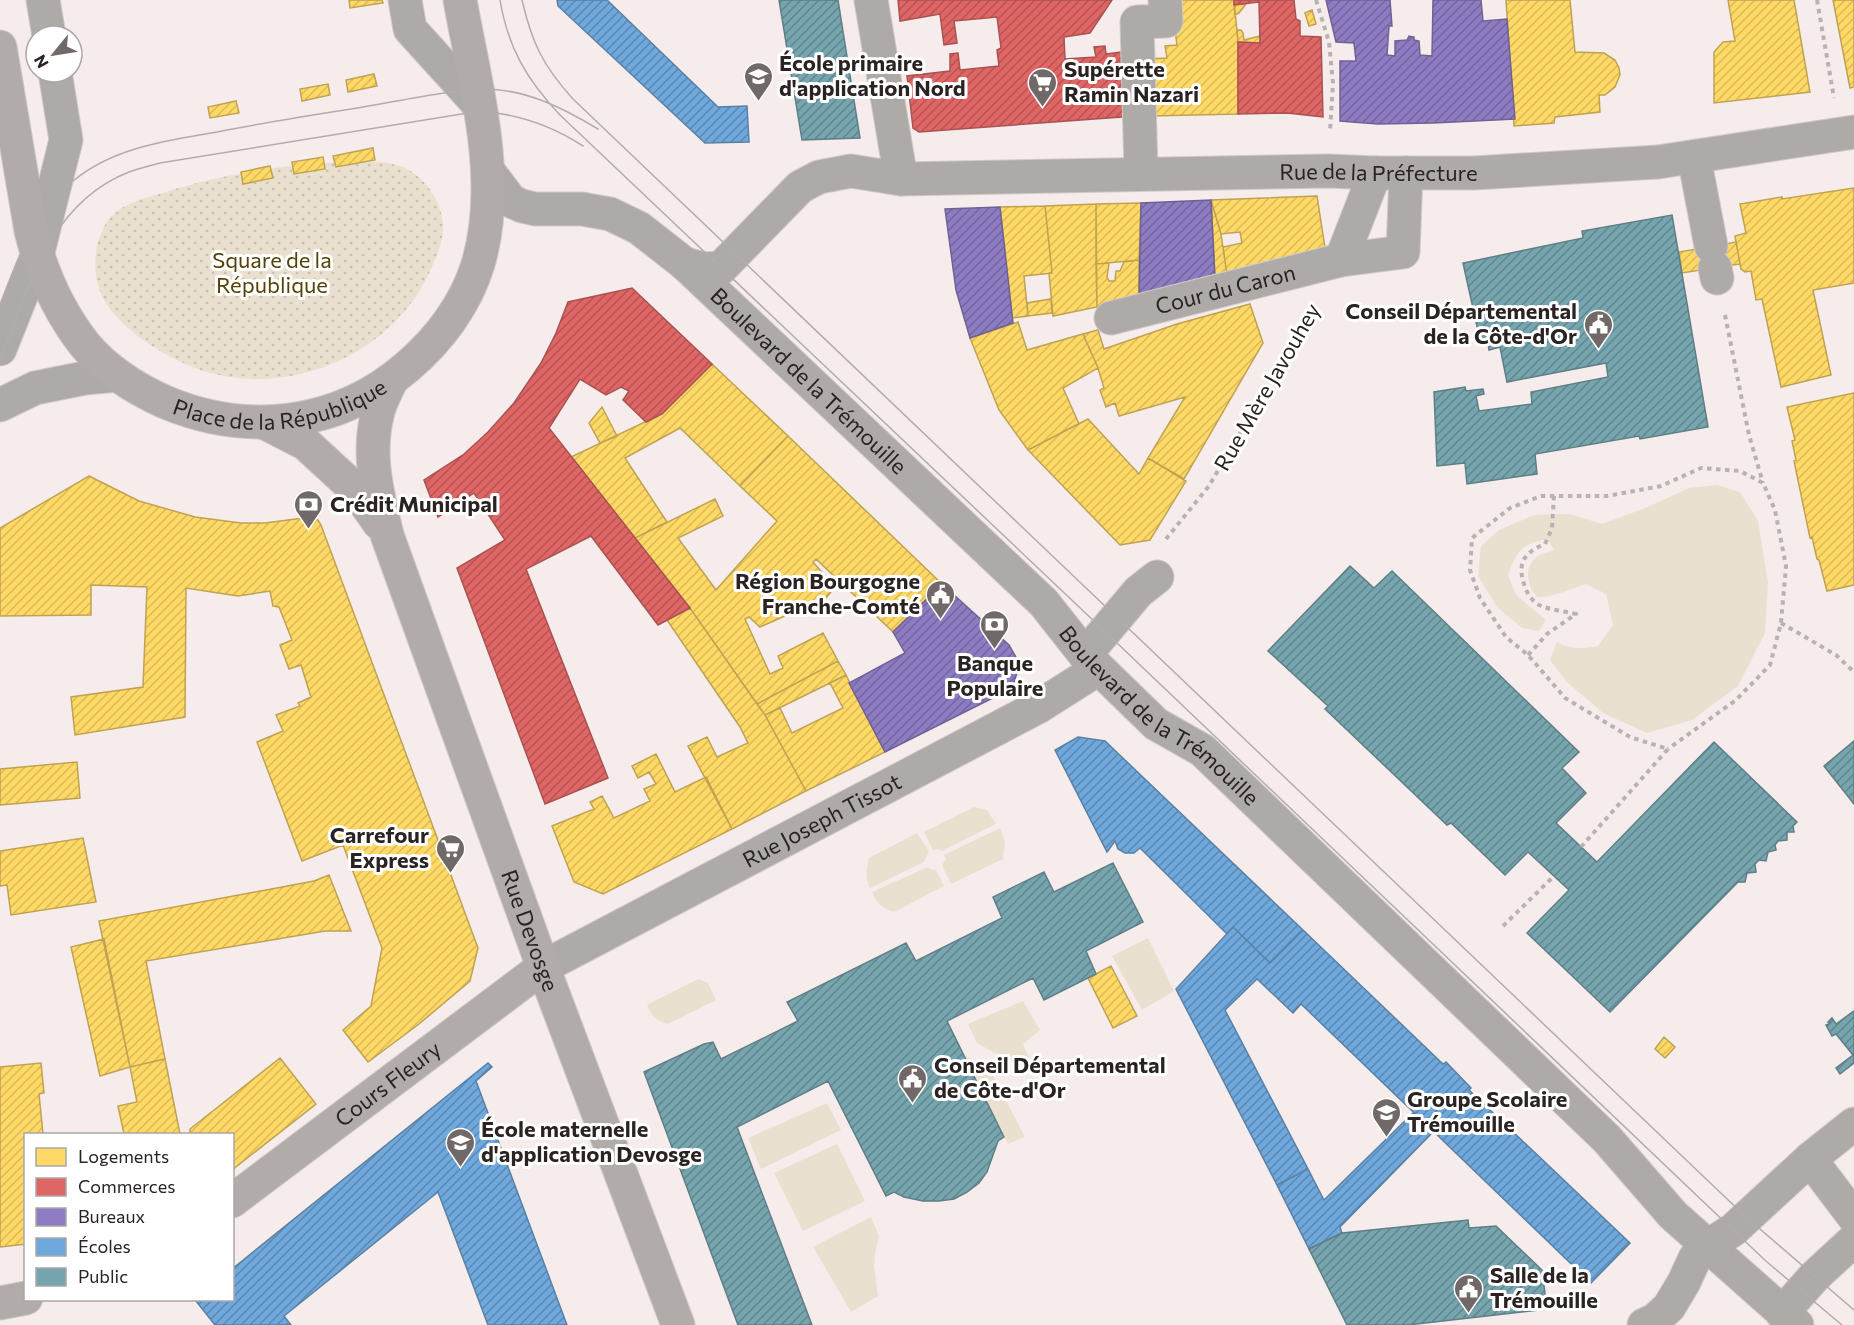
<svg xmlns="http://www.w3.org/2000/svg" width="1854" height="1325" font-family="Commissioner,sans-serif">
<defs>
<pattern id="park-dots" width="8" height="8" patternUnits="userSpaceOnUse" patternTransform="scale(1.5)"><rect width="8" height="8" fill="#eae0d0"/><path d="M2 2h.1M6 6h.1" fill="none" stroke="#c9c0b2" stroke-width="1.8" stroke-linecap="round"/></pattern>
<pattern id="homes-hatch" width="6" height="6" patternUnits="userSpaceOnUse" patternTransform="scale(1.5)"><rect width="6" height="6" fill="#ffd966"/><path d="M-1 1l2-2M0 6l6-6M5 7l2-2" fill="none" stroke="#dbba58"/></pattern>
<pattern id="shops-hatch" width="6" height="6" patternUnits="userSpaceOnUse" patternTransform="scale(1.5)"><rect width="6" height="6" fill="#e06666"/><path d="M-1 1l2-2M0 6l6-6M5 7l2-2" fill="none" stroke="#b65454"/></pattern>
<pattern id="offices-hatch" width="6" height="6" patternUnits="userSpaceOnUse" patternTransform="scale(1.5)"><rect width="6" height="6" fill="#8e7cc3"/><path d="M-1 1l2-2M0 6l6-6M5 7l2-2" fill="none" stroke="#74659e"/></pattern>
<pattern id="schools-hatch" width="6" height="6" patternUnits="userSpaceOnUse" patternTransform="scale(1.5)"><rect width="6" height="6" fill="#6fa8dc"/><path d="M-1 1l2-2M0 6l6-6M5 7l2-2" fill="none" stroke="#5b88b2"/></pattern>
<pattern id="public-hatch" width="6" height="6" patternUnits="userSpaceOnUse" patternTransform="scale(1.5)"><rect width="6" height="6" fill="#76a5af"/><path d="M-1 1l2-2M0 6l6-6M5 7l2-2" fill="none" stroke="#61868e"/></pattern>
</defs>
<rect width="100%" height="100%" fill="#f6eceb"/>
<path fill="#eae0d0" d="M1717,485L1740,492L1758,521L1768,582L1765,633L1738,686L1692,720L1647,733L1603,713L1567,682L1550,660L1557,642C1571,650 1582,649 1598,646L1613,625L1606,594L1586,584C1573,588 1549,599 1537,597C1526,584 1523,564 1540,555C1544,553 1550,552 1554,550L1548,539C1523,543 1516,551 1508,575L1516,595L1546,620L1539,631L1522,628L1497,607L1478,576L1481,546L1499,530L1534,515L1570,514L1602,524L1643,509L1689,488Z
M974,807L987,810L996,824L942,851L939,849L933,850L924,832Z
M1000,828L1005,842L1003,859L951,884L942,865L946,859L944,855Z
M917,833L929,851L924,862L870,888C865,877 866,870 869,858Z
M928,867L930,869L936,870L944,886L894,912C882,908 876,903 872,892Z
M1148,938L1174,991L1142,1010L1112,956Z
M698,979L708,983L716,1000L668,1024C657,1021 651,1016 647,1005Z
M1023,1001L1040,1030L1023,1044L1031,1063L1022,1068L977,1043L968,1024Z
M966,1056L989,1068L1025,1137L1008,1144Z
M827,1103L841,1130L761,1169L748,1138Z
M837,1144L865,1201L803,1231L774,1173Z
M871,1217L879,1236L875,1253L874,1266L878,1296L851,1312L813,1247Z"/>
<path fill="url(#park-dots)" d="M337,162C359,162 384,159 405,168C418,174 430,187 436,200C449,226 442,244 431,269C391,361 272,406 181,362C152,348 121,328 104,300C89,274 93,226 120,209C132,201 149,197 163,193C220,174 277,166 337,162Z"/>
<path fill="url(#homes-hatch)" stroke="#bfa252" stroke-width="1.5" d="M349,0H382L383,3L350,8Z
M1171,0H1234L1238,42V114L1151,116L1148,59L1167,58L1165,46L1177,45Z
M1506,0H1570L1575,52L1604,53L1615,60L1619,68L1620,75L1615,87L1605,95H1599L1600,112L1555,117L1554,123L1514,126Z
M1728,0H1794L1810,92L1714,103V52L1723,42L1735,41Z
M1833,0H1854V87L1850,88Z
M1246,4L1239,13L1235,15L1234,5Z
M1312,10L1316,24L1309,26L1305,13Z
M1237,30H1241L1243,33L1244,40L1260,36V43L1238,42Z
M374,74L377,86L348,92L346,80Z
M328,84L330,95L302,101L300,89Z
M236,101L239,113L210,118L208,107Z
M373,148L375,160L336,167L333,156Z
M323,157L325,169L294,174L292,162Z
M270,166L273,178L243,184L241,172Z
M1854,188V283L1813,290L1831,375L1781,387L1762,299L1756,300L1751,271L1745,272L1741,269L1735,236L1746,233L1740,204L1782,197V199Z
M1317,196L1325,248L1227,275L1223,247L1242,243L1240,232L1221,234L1211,200Z
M1211,200L1221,234L1227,275L1215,278Z
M1141,203L1139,260L1096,264V204Z
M1096,204L1097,307L1053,316L1049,273H1052L1045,206Z
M1045,206L1052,273L1024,276L1028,316L1012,318L1000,207Z
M1736,242L1740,264L1682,273L1679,252Z
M1139,260V299L1097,307L1096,264L1109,263L1107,277L1109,281H1115L1116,271H1120L1124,262Z
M1051,299L1052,313L1028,316L1027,303Z
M1250,304L1263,343L1184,479L1148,458L1185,397L1119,416L1115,403L1106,407L1100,390L1104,388L1098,368L1083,334L1098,330L1104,349L1177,324Z
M1018,322L1027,350L1083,334L1098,368L1063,388L1079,424L1028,450L999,410L970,338Z
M712,364L788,436L740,486L680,428L625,458L667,522L635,538L571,457L662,414Z
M1854,393V585L1827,591L1819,560L1817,559L1812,537L1810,538L1794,461L1796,460L1792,441L1795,440L1787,407Z
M602,407L617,436L600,443L589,423Z
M1088,419L1139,474L1148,458L1186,481L1150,540L1120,545L1028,450Z
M788,436L942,584L893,632L816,559L813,562L835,587L826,598L760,627L749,617L745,619L770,674L783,668L778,656L823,633L838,661L757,704L690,608L635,538L715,499L723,516L678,538L716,590L777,521L740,486Z
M89,476L139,501L195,517L241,523H265L311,517L318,520L321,525L478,948L470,981L419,1024L368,1062L343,1030L371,1006L382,948L343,845L302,861L257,742L283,731L276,715L300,706L298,703L311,697L301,665L289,669L280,645L292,640L279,607L273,606L270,591L238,596L186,588L185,717L75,735L71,697L143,687L147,587L91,585V615L0,616V528Z
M690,608L765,715L806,791L732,829L688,746L707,737L717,757L748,743L740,727L667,620Z
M838,661L846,675L830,683L765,715L757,704Z
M846,675L885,752L806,791L765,715L780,708L792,733L843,708L830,683Z
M656,754L675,792L706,777L732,829L603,894L574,882L552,826L594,809L590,802L602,796L614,818L650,801L644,789L656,784L649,772L638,778L632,766Z
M77,762L80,798L0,805V769Z
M83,838L96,902L11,915L7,885L0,886V851Z
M329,875L351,931H325L146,961L165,1059L130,1067L99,921L314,881Z
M104,939L130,1067L100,1076L71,947Z
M1111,966L1137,1016L1113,1028L1088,978Z
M1664,1037L1675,1047L1665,1058L1655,1049Z
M280,1058L316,1104L232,1170V1134H190V1129Z
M165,1059L180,1134H124L118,1106L137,1102L130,1067Z
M41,1063L44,1093L39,1094L43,1134H26V1244L0,1247V1067Z"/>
<path fill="url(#shops-hatch)" stroke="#a95252" stroke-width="1.5" d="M898,0H1112L1090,33L1064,37L1065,59L1096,57L1094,47L1105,46L1106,54L1129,51L1135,116L919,132L913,128L907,76L950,71V54L958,53L960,70L999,66L997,50L1001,48L997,17L954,21L957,43L944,45L940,14L900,21Z
M1234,0H1294L1296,19L1300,21V36L1321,37L1323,117L1287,113L1238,114V42L1260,43L1259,2L1234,5Z
M632,288L712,364L662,414L646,422L623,400L629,391L621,387L606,395L580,379L549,428L690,608L658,625L591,536L526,569L608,778L545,804L457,568L505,540L474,493L438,517L424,480L463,455L488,432L514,403L541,363L556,333L568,302Z"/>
<path fill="url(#offices-hatch)" stroke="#706193" stroke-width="1.5" d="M1326,0H1390L1392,26H1389L1387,55L1395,56V41L1407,40L1409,36L1414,37V40L1419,41L1420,55L1432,56L1433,0H1481L1483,21L1507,19L1515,119L1433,123L1378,124L1340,121V61H1356L1354,43L1336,42Z
M1211,200L1215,278L1139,299L1141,203Z
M1000,207L1013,323L970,338L956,290L945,209Z
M942,584L1009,645L1017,659V673L1014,682L1003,693L885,752L849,683L905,653L893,632Z"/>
<path fill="url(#schools-hatch)" stroke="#5a80a4" stroke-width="1.5" d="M557,0H607L718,107L747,106L749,142L705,143L558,6Z
M1078,737L1105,741L1303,930L1270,963L1233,927L1227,934L1140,848L1134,853H1125L1118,849L1115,841L1107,852L1055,750Z
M1233,927L1270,963L1303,930L1443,1064L1446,1062L1471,1088L1469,1090L1630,1243L1591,1283L1301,1004L1293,1013L1257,979L1225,1010L1308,1169L1277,1185L1176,989Z
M488,1063L492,1067L476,1081L567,1325H488L438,1192L284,1316L291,1325H215L196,1301L197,1300H232V1269Z
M1413,1113L1433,1132L1340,1227L1342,1233L1309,1249L1277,1185L1308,1169L1324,1200Z"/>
<path fill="url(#public-hatch)" stroke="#5f7e85" stroke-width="1.5" d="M779,0H838L860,138L802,140Z
M1672,215L1708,427L1640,439L1639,436L1535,454L1537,474L1467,484L1465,463L1437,466L1434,392L1465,387L1466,391L1483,389L1484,394L1476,396L1479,411L1532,404L1531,392L1608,377L1606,363L1507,382L1500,347L1489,350L1488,342L1483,343V339L1480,340L1463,263L1583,238L1582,231Z
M1350,566L1374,588L1392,571L1579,752L1562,768L1586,793L1556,823L1597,862L1714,742L1797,822L1793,826L1794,832H1787V840L1778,841L1775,845L1776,850L1768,852L1766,861L1759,860L1755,864L1756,872L1747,873L1745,882H1738L1610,1012L1527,933L1569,890L1528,852L1505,875L1451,823L1447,825L1325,709L1328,706L1268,651Z
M1854,741V804L1824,766Z
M1113,863L1143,922L1086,951L1096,974L1044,1000L1033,978L947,1021L1004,1137L998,1141L987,1172L979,1183L967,1192L954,1199L939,1201H923L904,1197L894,1192L886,1196L828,1081L737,1127L812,1325H738L644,1072L704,1044L713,1042L721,1059L798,1021L787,1002L906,943L916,961L1002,918L993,897L1044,872L1054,892Z
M1854,1011V1063L1840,1074L1836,1068L1853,1055L1836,1034L1832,1036L1826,1025L1830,1023L1828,1022L1832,1018L1836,1024Z
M1468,1220L1469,1228L1496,1226L1542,1270L1547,1309L1408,1325H1347L1309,1249L1342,1233Z"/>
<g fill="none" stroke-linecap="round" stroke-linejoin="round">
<defs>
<g id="minor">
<path d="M43,0L49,36"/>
<path d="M405,0L410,29L479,105"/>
<path d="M871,0L901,179"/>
<path d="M1694,157L1711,246"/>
<path id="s1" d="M489,172L511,201L522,206L535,209H582L610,214L639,228L685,264L1044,603L1085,655L1156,724L1202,750L1607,1139L1673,1215L1797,1325"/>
<path d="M1141,173L1137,22L1166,21L1165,0"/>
<path d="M1341,260L1375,173"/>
<path id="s2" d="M685,264L704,269L721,268L800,187L819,177L851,171L901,179L1329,171L1375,173H1474L1658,162L1854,132"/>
<path d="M1715,268L1717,278"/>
<path id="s3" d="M1111,318L1341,260L1403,252L1406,173"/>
<path d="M0,349L37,256L66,140L55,72"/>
<path d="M0,405L35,388L85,378L117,375"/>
<path d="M1085,655L1138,592L1157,577"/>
<path id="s4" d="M543,967L1038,707L1098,669"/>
<path d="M1810,1159L1854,1217"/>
<path d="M1782,1313L1814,1277L1854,1240"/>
<path d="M1644,1325L1655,1320L1669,1307L1684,1282L1695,1258L1706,1247L1733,1230L1810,1159L1854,1124"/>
</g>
<g id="major">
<path id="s5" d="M0,47L31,231C41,271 59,312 85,345C106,370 136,389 165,402C248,437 339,426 407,367C439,340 466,304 478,264C503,181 475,84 460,0"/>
<path id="s6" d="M391,381C386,392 379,404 377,416C367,457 378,495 387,535L543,967L678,1325"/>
<path d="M265,423L306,444L356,490L379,523"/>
<path id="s7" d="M232,1201L543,967"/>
<path d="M0,1303L26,1298"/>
</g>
</defs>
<use href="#minor" stroke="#d0c9c8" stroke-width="35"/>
<use href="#major" stroke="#d0c9c8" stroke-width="35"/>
<path stroke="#b8b3b2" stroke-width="4" stroke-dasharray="4.5 4.5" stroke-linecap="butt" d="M1316,0L1329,42L1333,83L1330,131
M1817,0L1834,98
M1725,315L1749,435L1763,483
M1166,539L1209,486L1313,308
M1781,623L1836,655L1854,672
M1528,655L1547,634L1576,614C1564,611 1550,610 1539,605C1533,602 1527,593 1525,587C1517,565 1522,553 1545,544L1552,528L1554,495
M1581,847L1668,749L1630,737L1565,698L1528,655L1506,637L1480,598L1470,570L1472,538L1510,508L1541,496H1607L1661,486L1701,468L1740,471L1763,483L1775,510L1786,566L1781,623L1770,665L1736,700L1668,749
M1503,926L1554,876"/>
<use href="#minor" stroke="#adaaa8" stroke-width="33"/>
<use href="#major" stroke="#b1acaa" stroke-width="33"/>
<path stroke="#b2adac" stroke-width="1.5" d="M500,0C508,48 527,80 560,115L1096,623L1733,1230L1767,1262L1842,1325
M522,0C532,43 543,66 573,99L1746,1217L1854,1310
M0,305C18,259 33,214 73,181C114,147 166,141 217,132C262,123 306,116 351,109C396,102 441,91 486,89C528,90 563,108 598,129
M0,362C27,290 49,203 129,172C139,168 150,166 160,163L480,111C518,114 551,125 583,146"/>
</g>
<defs>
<symbol id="school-pin" viewBox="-11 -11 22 30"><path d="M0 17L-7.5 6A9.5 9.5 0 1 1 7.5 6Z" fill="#716968" stroke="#fff"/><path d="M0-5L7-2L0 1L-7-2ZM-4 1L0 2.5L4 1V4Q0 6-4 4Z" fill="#fff"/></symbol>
<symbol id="supermarket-pin" viewBox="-11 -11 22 30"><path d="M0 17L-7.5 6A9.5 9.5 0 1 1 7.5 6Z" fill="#716968" stroke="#fff"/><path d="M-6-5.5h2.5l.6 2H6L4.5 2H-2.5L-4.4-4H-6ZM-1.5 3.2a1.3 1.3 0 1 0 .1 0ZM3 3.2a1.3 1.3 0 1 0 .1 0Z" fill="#fff"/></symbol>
<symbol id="civic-pin" viewBox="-11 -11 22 30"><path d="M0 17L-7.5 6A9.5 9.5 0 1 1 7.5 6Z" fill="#716968" stroke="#fff"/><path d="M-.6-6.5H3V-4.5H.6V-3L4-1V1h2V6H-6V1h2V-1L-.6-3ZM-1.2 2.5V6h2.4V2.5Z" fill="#fff"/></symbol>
<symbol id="bank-pin" viewBox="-11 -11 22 30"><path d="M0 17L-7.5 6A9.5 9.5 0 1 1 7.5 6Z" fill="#716968" stroke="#fff"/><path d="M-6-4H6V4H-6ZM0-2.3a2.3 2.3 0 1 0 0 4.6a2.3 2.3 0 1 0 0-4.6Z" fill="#fff"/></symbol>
</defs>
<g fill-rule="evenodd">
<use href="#school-pin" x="742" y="60" width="33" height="45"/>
<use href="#supermarket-pin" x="1026" y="66" width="33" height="45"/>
<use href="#civic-pin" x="1582" y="308" width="33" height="45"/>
<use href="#bank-pin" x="292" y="488" width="33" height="45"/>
<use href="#civic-pin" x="924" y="578" width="33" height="45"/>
<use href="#bank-pin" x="978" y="608" width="33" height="45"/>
<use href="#supermarket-pin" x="434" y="832" width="33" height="45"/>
<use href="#civic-pin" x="896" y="1062" width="33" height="45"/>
<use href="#school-pin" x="1370" y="1096" width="33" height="45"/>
<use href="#school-pin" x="444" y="1126" width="33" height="45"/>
<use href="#civic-pin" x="1452" y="1272" width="33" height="45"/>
</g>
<g text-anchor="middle" stroke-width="6" stroke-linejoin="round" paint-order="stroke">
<g font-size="22" font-weight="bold" fill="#2a2322" stroke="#fff" text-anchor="start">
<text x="779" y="71">École primaire<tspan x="779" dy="25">d'application Nord</tspan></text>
<text x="1064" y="77">Supérette<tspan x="1064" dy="25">Ramin Nazari</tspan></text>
<text x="1577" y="319" text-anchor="end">Conseil Départemental<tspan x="1577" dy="25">de la Côte-d'Or</tspan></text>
<text x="330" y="512">Crédit Municipal</text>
<text x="920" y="589" text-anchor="end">Région Bourgogne<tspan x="920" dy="25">Franche-Comté</tspan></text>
<text x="995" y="671" text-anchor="middle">Banque<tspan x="995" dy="25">Populaire</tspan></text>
<text x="429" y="843" text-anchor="end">Carrefour<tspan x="429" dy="25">Express</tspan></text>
<text x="934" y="1073">Conseil Départemental<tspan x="934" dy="25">de Côte-d'Or</tspan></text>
<text x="1407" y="1107">Groupe Scolaire<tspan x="1407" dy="25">Trémouille</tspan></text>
<text x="481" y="1137">École maternelle<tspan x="481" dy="25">d'application Devosge</tspan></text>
<text x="1490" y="1283">Salle de la<tspan x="1490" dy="25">Trémouille</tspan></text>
</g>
<g font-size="22" fill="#2a2322" stroke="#fff">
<text dy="8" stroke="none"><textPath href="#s2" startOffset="732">Rue de la Préfecture</textPath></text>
<text dy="8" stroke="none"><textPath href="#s3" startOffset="118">Cour du Caron</textPath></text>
<text dy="8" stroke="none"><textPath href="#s1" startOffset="398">Boulevard de la Trémouille</textPath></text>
<text transform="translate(1267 387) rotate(-60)" y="8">Rue Mère Javouhey</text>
<text dy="8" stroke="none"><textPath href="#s5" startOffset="532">Place de la République</textPath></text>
<text dy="8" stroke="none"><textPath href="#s1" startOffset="884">Boulevard de la Trémouille</textPath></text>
<text dy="8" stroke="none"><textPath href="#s4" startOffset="315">Rue Joseph Tissot</textPath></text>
<text dy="8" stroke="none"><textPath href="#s6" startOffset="579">Rue Devosge</textPath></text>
<text dy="8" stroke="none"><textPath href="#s7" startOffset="195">Cours Fleury</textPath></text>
</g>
<g font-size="22" fill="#544308" stroke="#fff">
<text x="272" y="268">Square de la<tspan x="272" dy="25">République</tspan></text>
</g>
</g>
<rect x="24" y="1133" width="210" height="168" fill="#ffffff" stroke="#aaa7a7" stroke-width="1.5"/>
<rect x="36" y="1148" width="30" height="18" fill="#ffd966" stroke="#aaa7a7" stroke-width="1.5"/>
<text x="78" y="1163" font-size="18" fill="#2a2322">Logements</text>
<rect x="36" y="1178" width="30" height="18" fill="#e06666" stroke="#aaa7a7" stroke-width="1.5"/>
<text x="78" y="1193" font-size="18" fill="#2a2322">Commerces</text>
<rect x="36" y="1208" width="30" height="18" fill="#8e7cc3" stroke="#aaa7a7" stroke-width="1.5"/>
<text x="78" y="1223" font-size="18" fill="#2a2322">Bureaux</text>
<rect x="36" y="1238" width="30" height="18" fill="#6fa8dc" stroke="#aaa7a7" stroke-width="1.5"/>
<text x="78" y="1253" font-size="18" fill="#2a2322">Écoles</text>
<rect x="36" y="1268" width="30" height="18" fill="#76a5af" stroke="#aaa7a7" stroke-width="1.5"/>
<text x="78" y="1283" font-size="18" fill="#2a2322">Public</text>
<g transform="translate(54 54) rotate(240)"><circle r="28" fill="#ffffff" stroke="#aaa7a7" stroke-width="1.5"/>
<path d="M0-4.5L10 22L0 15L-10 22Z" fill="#716968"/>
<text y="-9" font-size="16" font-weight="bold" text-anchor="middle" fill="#2a2322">N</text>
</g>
</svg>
